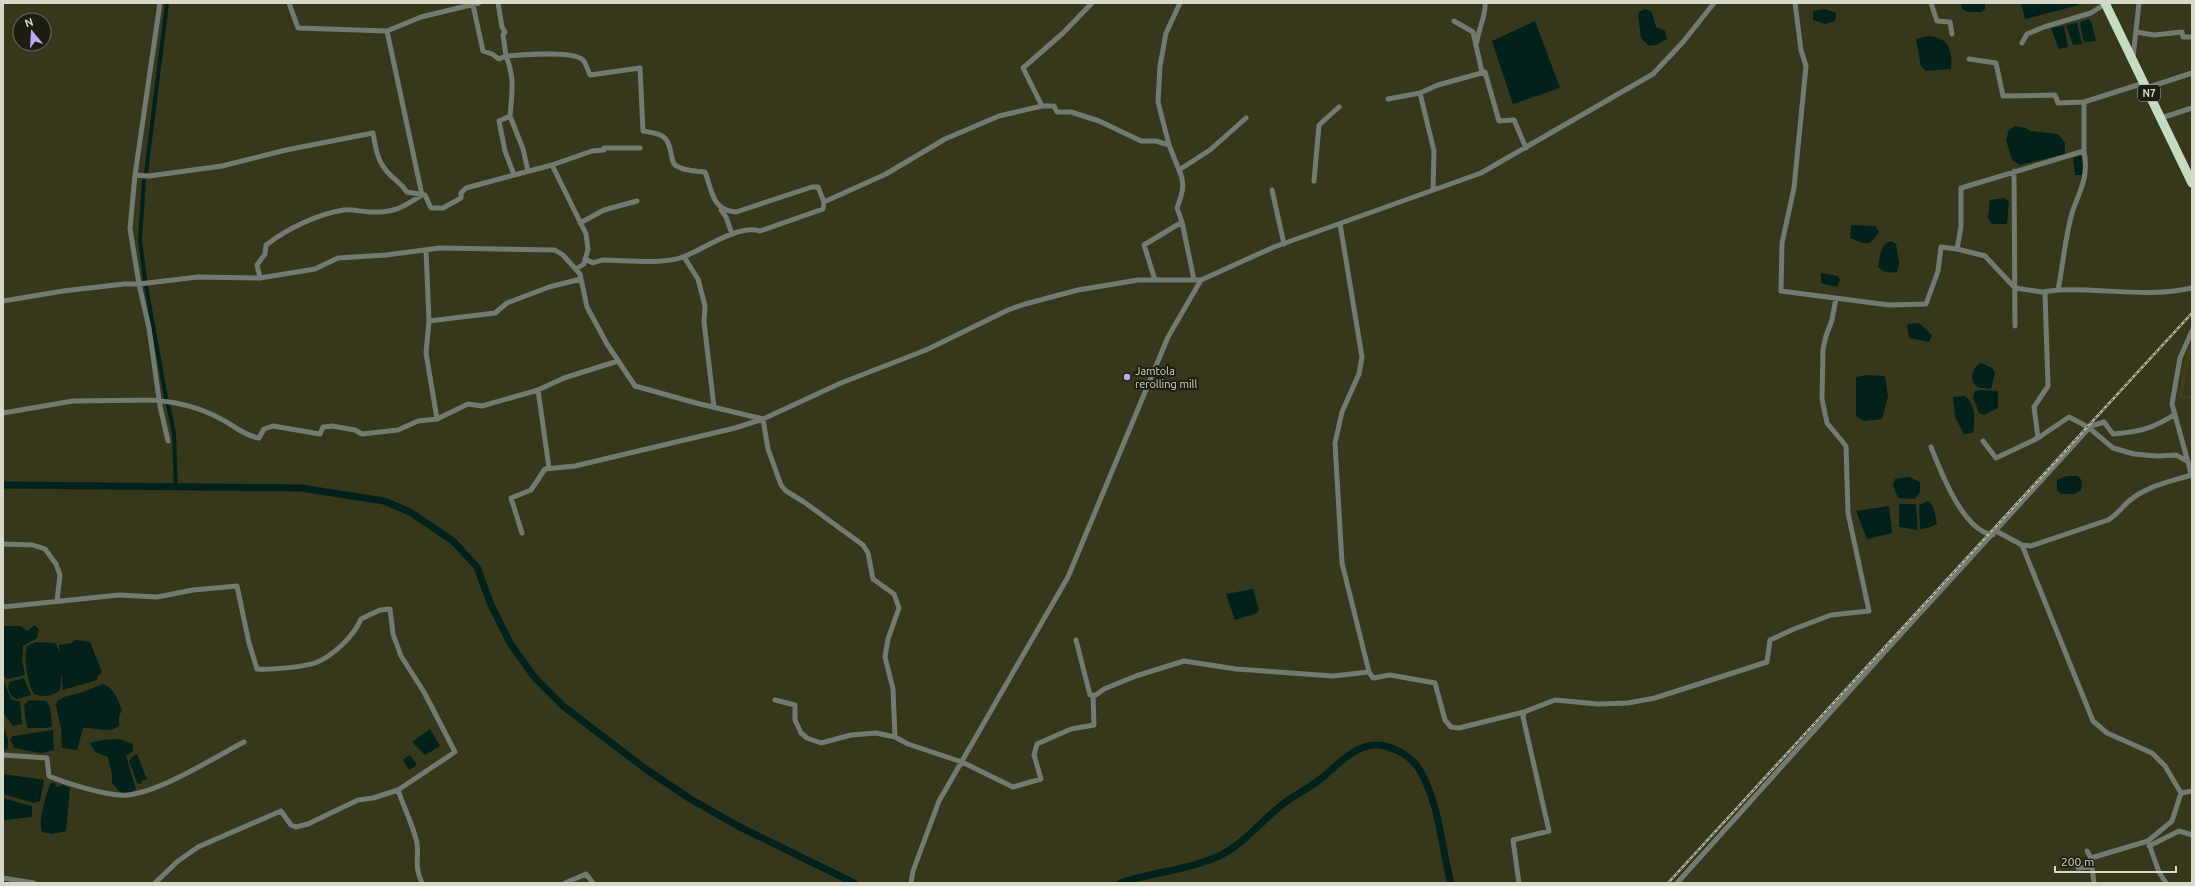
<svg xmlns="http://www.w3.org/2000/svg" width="2195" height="886" font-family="Ubuntu,sans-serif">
<rect width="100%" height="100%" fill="#37371b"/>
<path fill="#41401d" d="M2192,340V349L2182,395L2192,397V399L2179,397L2185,358Z"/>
<path fill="#01211a" d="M1960,3H1985V9L1981,12H1969L1962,9Z
M2021,3H2079V5L2025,19Z
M1645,9L1652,12L1656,27L1665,31L1667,39L1656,45L1649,46L1641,38L1638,15L1639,12Z
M1825,9L1836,13L1835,21L1825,24L1813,20V11Z
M2088,19L2091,21L2096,41L2084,42L2080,24L2081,22Z
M1535,21L1560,88L1513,104L1492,41Z
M2077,23L2082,44L2073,45L2066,25Z
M2064,26L2068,47L2059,49L2051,28Z
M1928,36C1948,37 1953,50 1951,69L1926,71L1921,66L1916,39Z
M2015,126L2026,128L2030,131L2058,134L2065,143V154L2020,165L2012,160L2006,140L2009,130Z
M2081,155L2084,169L2082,175H2075L2073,158Z
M2005,198L2009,202L2007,224H1992L1988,218L1990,200Z
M1851,225L1875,226L1879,232C1868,248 1867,244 1850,238Z
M1891,241L1896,244L1899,263L1897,272C1888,273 1884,273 1878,267C1880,257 1880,244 1891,241Z
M1821,273L1838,276L1840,280L1837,287L1821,283Z
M1919,323L1932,335L1929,342L1909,338L1907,324Z
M1981,363L1992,368L1995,373L1991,389C1986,388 1979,389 1975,385C1969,379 1973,366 1981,363Z
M1868,375L1885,376L1888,397L1882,419L1864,421L1856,416V377Z
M1980,390L1998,391V408L1984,415L1979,413L1973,397L1975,391Z
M1965,396C1976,405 1975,420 1973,433L1964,434L1955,417L1953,397Z
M2067,476H2078L2082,481L2081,490L2074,494H2061L2057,490V480Z
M1909,477L1920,482V492L1915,499L1898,498L1893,485L1895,479Z
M1928,501L1933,506L1937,524L1928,528L1920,529L1919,505Z
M1899,504H1916L1918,530L1899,527Z
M1889,506L1892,533L1867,539L1856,511Z
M1253,589L1259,610L1257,613L1235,620L1226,594Z
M35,625L39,630L37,638L23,646L22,660L25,675L8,679L3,676V626H21L27,631Z
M75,640L90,642L102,672L97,677V680L63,690L59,645L72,643Z
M36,642L55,643C64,654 61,677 60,690C51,697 44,697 34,694C28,685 23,657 27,646Z
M24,678L31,695L17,699L12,697L8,688L9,682Z
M3,679L11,699L20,702L22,724L13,726L3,713Z
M103,684C114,688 118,700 122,710L119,716V726C109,734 95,727 83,728L77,750L62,748L61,728L56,706L57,701L64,697L83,692Z
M29,700L46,701L50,707L52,726L47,728H27L24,705Z
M3,726L8,739V748L3,751Z
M430,729L440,746L425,755L412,742Z
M53,730L54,750L41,753L14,748L10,739L13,736Z
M119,739L133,744V751L126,756L136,789L128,794L121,793L112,783V775L108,757L95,752L90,743L103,740Z
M137,754L147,780H143L141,784L137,783L129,761L132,757Z
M410,755L417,765L409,770L403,760Z
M3,774L44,780L40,801L34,803L3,794Z
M51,783H55L56,787L63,785L70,788L66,831L52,834L42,832C38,822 46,793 51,783Z
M3,798L32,806V817L4,820Z"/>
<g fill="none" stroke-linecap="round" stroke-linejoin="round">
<path stroke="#01211a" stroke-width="4" d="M146,173L167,3
M144,181L140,239L145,280
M146,286L166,398
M168,405L174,433L176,487"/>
<path stroke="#01211a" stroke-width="7" d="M3,485L301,488L384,501L410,512L453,541L477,567L491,605L510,643L535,678L563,706L647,770L692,800L738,826L854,883
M1120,883C1153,872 1188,870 1219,856C1241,846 1260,823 1278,808C1291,796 1309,789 1323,777C1335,767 1349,752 1364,747C1385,740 1411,754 1421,772C1440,807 1441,846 1451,883"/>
<path stroke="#727b71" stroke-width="5" d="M160,3L135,175L130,229L139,284L149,328L160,406L168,441
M289,3L298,28L387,31L421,17L479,3
M498,3L502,27L505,32L503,35L506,56C521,55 573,50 583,60C586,63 588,71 590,75L640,68L643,131C660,134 668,134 671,153C672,157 672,162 675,165C682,171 697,171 705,172C712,190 712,211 736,212L812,187H818L824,202L886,174L945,139L999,116L1042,106L1023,68L1063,33L1092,3
M1795,3L1801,50L1806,66L1794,188L1782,243L1781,291L1889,305L1926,304L1938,271L1941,247L1957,249L1961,227V188L2084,151V102
M1931,3L1937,21L1950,22L1952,34
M1454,21L1473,32L1482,72
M2136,32L2154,35L2182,32L2183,37H2192
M1477,42C1478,30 1487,12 1485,3
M2022,43L2027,34L2044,27L2091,13L2105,4
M2133,57L2139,3
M1969,59L1996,63L2003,96L2055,95L2058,103L2084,102L2144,83
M2146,88L2192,73
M1420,93L1434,151L1433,190
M1388,99L1420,93L1438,85L1485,72L1499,121L1514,120L1526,148
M1042,106H1054L1057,112H1071L1099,121L1141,141H1156L1169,145L1179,170
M510,116L523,149L528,171
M2161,118L2192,108
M1169,145L1158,102L1160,66L1166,33L1180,3
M552,165L592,151L604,150V148H640
M2014,171L2015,326
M135,175L149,176L222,166L286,150L373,133C375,145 377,159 385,169C392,179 399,180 407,192L425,195L431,208H443L461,198V193L466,188L514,175L505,151L499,121L510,116C512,92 515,78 506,56L499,59L492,54L483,51L473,5
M514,175L552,165L586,234L588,249L584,264L576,269
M1314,181L1319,125L1339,107
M1272,190L1284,244
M721,210L726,217L732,234
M1182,222L1194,280
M580,223L604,210L637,201
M1340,224L1362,357L1359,374L1342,412L1335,443L1342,563L1369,672L1373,678L1390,675L1435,683L1445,720L1451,727L1459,728L1524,712
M1957,249L1985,256L2015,288L2042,292L2058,290C2063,265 2065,238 2072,213C2080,189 2089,178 2084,151
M426,250L429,321L495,313L507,303L549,287L581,279
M684,257L698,279L705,306L704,322L714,407
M585,259L593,263L602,260C626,260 661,265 683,257C704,249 738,224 760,231L823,209L824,202
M260,278L257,265L265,254L266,245C287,229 317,214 344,210C353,209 362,212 371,212C395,213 403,207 422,195L387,31
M1155,280L1144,245L1182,222L1177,208C1182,194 1186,184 1179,170L1210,150L1246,118
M2058,290C2103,288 2147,298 2192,288
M3,301L63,291L124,284H139L198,277L260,278L315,269L338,258L386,255L440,248L555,250L563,255L580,274L587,307L607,344L635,386L696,403L763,419L841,383L926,350L1008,310L1025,304L1078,290L1138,280H1201
M429,321L426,353L437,419
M538,390L549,468
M159,401C179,402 203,409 221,419C235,426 243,435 259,438L264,429L273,426L320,434L323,427L332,426L355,430L362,434L398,430L418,421L437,419L468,404L482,406L538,390L564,378L618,361
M3,413L73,401L159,400
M2088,427L2104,422L2113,434C2138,432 2153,429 2175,414
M2038,438L2034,407L2048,386L2045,292
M1983,441L1996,458L2038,438L2069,417L2088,427L2113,448L2134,454L2157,456L2176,455L2187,461
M1931,447C1941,472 1963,531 1993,535
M2192,477L2172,404L2180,358L2192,331
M1996,531L2022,545L2093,721L2107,733L2152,753L2165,766L2181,793
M522,533L511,498L531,490L545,469L575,466L735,428L763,419L768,449L781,485L786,491L804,502L863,545L868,553L873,579L894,594L899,608L888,639L885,657L893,689L895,737L908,744L962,762L1013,787L1041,779L1034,755L1037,744L1071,729L1094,725L1093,695
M3,544L33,545L45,549L56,564L60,575L57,601
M2022,545L2031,546L2108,520C2117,515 2121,508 2129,501C2147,486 2169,482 2191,475
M3,607L119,595L157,597L193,590L237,586L249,643L257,669C270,670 303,667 315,663C333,656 354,636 361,619L380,610L390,609L393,634L401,656L424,692L455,752L398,790L373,798L358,800L308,824L296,827L291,825L281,811L198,847L178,861L155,883
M1076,640L1090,695H1096L1104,689L1136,676L1184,661L1236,669L1333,676L1369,672
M775,700L795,705V720L801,733L807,738L821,743L851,735L876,733L895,737
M3,755L47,758L49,776C65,783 110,797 127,795C161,792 213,758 244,742
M398,790C404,808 413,825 417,843C419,859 414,866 422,883
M2149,844L2159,872L2166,883
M2149,846L2179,831L2192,835
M2087,851L2091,858
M2078,868L2092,867
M3,878L34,883
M565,883L586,874L593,883
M911,883L913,871L939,801L1068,577L1168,337L1201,280L1274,247L1481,173L1653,74L1683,42L1714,3
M1519,883L1513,840L1549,831L1523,717L1524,712L1555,700L1598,704L1628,703L1655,698L1767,662L1770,640L1794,629L1831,615L1869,611L1848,513L1846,446L1827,423L1822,399L1823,349L1826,336L1832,320L1836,298
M1677,883L1890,646L2089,428
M2094,883L2091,858L2148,841L2172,821L2181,793L2192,791"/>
<path stroke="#c5dcc2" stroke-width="9" d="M2105,3L2192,183"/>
<defs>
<path id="rail" d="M1668,883L2192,313"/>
</defs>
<use href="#rail" stroke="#b4b4a1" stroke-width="2.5"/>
<use href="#rail" stroke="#1e1d11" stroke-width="1" stroke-dasharray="3" stroke-linecap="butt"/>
</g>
<circle fill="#c0a8f4" stroke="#1e1d11" stroke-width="1.5" cx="1127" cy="377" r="4"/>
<g text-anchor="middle" stroke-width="4" stroke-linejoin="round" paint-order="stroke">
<rect fill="#1e1d11" stroke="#a0a091" stroke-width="1" x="2138" y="85" width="22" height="16" rx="3"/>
<g font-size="10" font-weight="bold" fill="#d8d8c8">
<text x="2149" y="97">N7</text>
</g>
<g font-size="11" fill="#d8d8c8" stroke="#1e1d11" text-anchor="start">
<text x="1135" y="375">Jamtola<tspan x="1135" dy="13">rerolling mill</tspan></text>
</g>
</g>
<rect width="2195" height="886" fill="none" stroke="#d8d8c8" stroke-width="8"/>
<g transform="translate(32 32) rotate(342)"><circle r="19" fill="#1e1d11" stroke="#68685a"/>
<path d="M0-3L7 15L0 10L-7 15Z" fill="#c0a8f4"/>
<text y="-6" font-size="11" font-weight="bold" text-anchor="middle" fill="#d8d8c8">N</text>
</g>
<path d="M2055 866v6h121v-6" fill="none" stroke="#d8d8c8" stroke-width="2"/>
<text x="2061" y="866" font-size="12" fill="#d8d8c8" stroke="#1e1d11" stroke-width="3" paint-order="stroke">200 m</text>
</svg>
